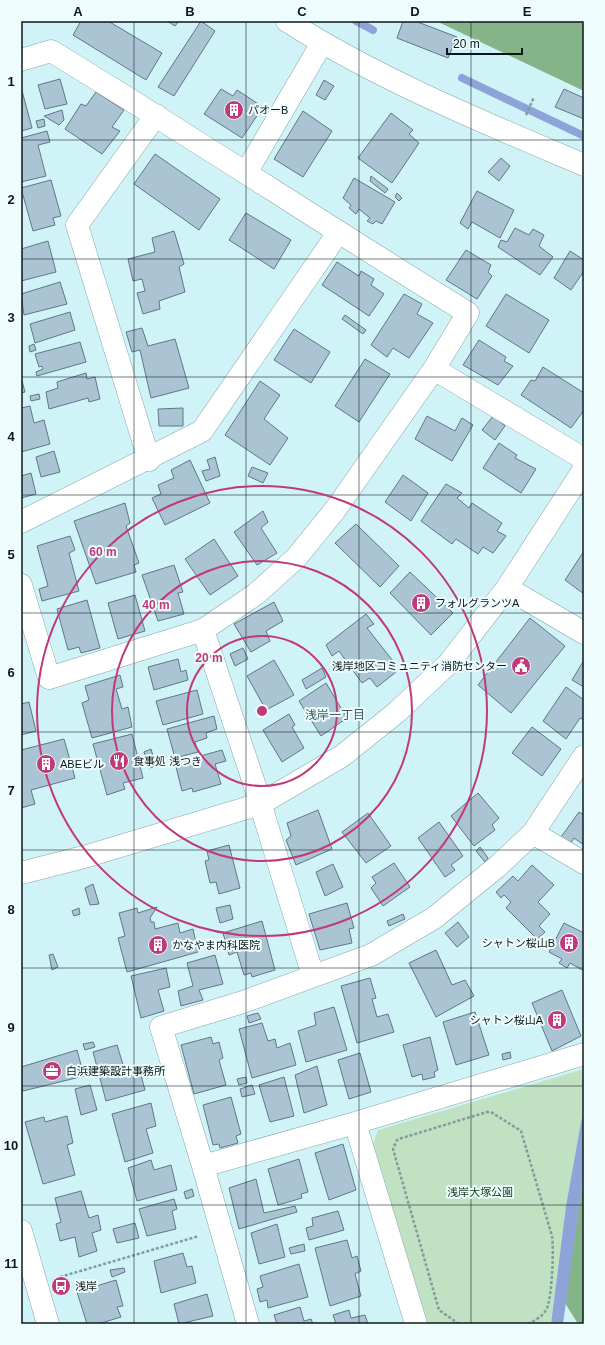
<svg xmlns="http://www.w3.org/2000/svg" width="605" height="1345" font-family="Helvetica,'Noto Sans JP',sans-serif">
<rect width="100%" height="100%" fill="#d0f3f8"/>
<path fill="#c1e1c3" d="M584,1069V1113L581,1122L566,1206L551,1324H428L373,1144L378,1130Z"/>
<path fill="#85b489" d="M436,21H584V91Z
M584,1171V1324H578L565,1303Z"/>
<path fill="#8ea4d8" d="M584,1113V1171L563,1324H551L566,1206L581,1122Z"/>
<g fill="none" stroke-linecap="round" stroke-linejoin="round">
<path stroke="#8ea4d8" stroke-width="8" d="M356,21L373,30
M462,78L584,136"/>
</g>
<path fill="#aac4d4" stroke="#5f7786" d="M81,21H108L162,53L146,80L73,35Z
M167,21H179L175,26Z
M201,21L215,31L174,96L158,87Z
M403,21H415L457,37L448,58L397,38Z
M60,79L67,104L45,109L38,85Z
M324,80L334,86L325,100L316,95Z
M21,87L32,128L21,131Z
M221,89L233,96L237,90L263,107L242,138L204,114Z
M564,89L584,98V119L555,107Z
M96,92L124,110L112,127L120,131L102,154L65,129L81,104L86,106Z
M62,110L64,120L59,125L44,116Z
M303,111L332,131L303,177L274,159Z
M391,113L413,130L409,134L419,143L392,183L358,158Z
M44,119L45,126L38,128L36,121Z
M47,131L50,142L38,145L46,176L21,182V138Z
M155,154L220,199L199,230L134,184Z
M501,158L510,166L499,181L488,172Z
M371,176L388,189L385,193L370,181Z
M354,178L395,202L382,224L376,221L373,224L367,221L370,218L359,209L356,214L349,208L351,205L343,198Z
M51,180L61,216L53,218L55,225L33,231L21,188Z
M477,191L514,210L500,238L472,222L468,229L460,223Z
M397,193L402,198L399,201L395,197Z
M246,213L291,240L274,269L229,240Z
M515,228L529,235L533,229L544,235L539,246L553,257L540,275L498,247L501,240L507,242Z
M174,231L184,264L179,267L185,292L159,301L160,309L143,314L137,293L145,291L142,279L133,281L128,259L155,252L152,238Z
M48,241L56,272L21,281V249Z
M466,250L491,265L488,272L492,276L477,299L446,280Z
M570,251L584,260V271L571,290L554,278Z
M337,262L359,276L361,271L374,279L371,285L384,294L369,316L322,285Z
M60,282L67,304L24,315L21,294Z
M404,294L422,304L417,314L433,323L409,358L393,348L387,357L371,345Z
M506,294L549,320L529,353L486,326Z
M70,312L75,330L35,343L30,324Z
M345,315L366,330L363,334L342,319Z
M142,328L148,346L175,339L189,388L151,398L140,350L132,352L126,332Z
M294,329L330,352L311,383L274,360Z
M479,340L506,357L504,361L513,366L498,385L463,365Z
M80,342L86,362L37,376L36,372L43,369L42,366L39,367L35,354Z
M34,344L36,350L30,352L29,346Z
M365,359L390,374L359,422L335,406Z
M543,367L584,393V410L571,428L521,395L531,380L535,381Z
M86,373L87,379L95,377L100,399L89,402L88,398L49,409L46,392L58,388L57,382Z
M21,377L25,392L21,393Z
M260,381L280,395L264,419L288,438L270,465L225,435Z
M39,394L40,399L31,401L30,396Z
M30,406L34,423L44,420L50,444L21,452V408Z
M183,408V426H159L158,409Z
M427,416L455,431L462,418L473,425L452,461L415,439Z
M493,416L505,426L495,440L482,430Z
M499,443L517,455L515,458L536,469L521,493L483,468Z
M54,451L60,472L41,477L36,457Z
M215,457L220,476L206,481L202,471L210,469L207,460Z
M190,460L210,503L165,525L152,498L161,494L158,485L174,478L171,470Z
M252,467L268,473L263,483L248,476Z
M31,473L36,494L21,498V476Z
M403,475L428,493L411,521L385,502Z
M446,484L462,493L457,498L469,508L472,503L502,523L497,531L506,536L493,553L483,547L478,554L456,539L452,544L421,521Z
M125,503L130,523L126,526L139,563L134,565L136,572L96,584L74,521Z
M263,511L268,522L261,528L277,553L257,565L234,532Z
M356,524L399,566L380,587L335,543Z
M70,536L75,550L69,553L79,591L42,601L39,589L48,586L37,546Z
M214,539L238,576L210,595L185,559Z
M584,551V594L565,580Z
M174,565L183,592L178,593L184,614L158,621L142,575Z
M410,572L453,613L431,635L390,593Z
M135,595L145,631L118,639L108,603Z
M87,600L100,648L81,653L79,647L68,650L57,609Z
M274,602L283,621L266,631L270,641L251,652L234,624Z
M366,614L374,624L367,628L393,661L389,664L396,672L377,687L370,678L362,683L339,651L332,656L326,645Z
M530,618L565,646L511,713L478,685Z
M243,648L248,659L235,666L230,654Z
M178,659L181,672L186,670L188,680L154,690L148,667Z
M274,660L294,695L266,710L247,676Z
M584,660V687L572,680Z
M322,668L326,677L306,689L302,680Z
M120,675L123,687L116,689L122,709L128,707L132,727L92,738L82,703L89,700L85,686Z
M326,683L347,718L321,736L299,701Z
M566,687L584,700V720L580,718L566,739L543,721Z
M197,690L203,714L163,725L156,701Z
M29,702L36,731L21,735V704Z
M289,714L295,725L292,727L304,748L282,762L263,730Z
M214,716L217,729L206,733L207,738L195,742L198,752L175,758L167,729Z
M532,727L561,749L542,776L512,753Z
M132,734L143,778L123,783L125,789L107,795L93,744Z
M64,739L75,778L31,790L35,804L21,808V750Z
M151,749L156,766L149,768L144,752Z
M222,750L226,761L215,764L221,784L193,792L192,788L182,791L175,763Z
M478,793L499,818L492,825L495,830L474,846L451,816Z
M318,810L332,849L296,865L286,840L291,836L287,823Z
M579,812L584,815V845L574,838L570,844L561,837Z
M368,813L391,846L366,863L342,832Z
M439,822L463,856L451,865L455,870L445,877L418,838Z
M229,845L240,888L219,894L216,882L210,883L205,861L209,860L207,851Z
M480,847L488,858L485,862L476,851Z
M394,863L410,887L383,906L371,888L376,883L372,877Z
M333,864L343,887L325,896L316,872Z
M532,865L554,885L538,902L550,914L539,926L545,932L537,939L506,908L511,902L504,895L501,898L496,892L513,876L518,881Z
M93,884L99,904L90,905L85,888Z
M347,903L354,928L349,929L352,943L320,950L309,914Z
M230,905L233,919L220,923L216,908Z
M157,907L150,918L151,922H154L155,929L178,923L180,933L193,929L198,952L127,972L118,938L125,936L119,913L137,908L138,913Z
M79,908L80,914L74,916L72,911Z
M403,914L405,919L389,926L387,921Z
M262,921L275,970L252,977L251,973L244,975L237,952L229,955L223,933Z
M458,922L469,937L457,947L445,933Z
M564,923L584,933V971L570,963L567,968L559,963L562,959L549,952Z
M436,950L452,985L465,980L474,996L436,1017L409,963Z
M53,954L58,967L52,970L49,955Z
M215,955L223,984L199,990L203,1000L181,1006L178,991L193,986L187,963Z
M166,968L170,987L158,990L164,1011L141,1018L131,976Z
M370,978L376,998L372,999L377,1017L388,1014L394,1032L357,1043L341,986Z
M562,990L581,1036L552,1051L532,1003Z
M334,1007L347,1050L306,1062L298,1031L316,1025L314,1013Z
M475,1012L489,1055L456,1065L443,1022Z
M258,1013L261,1019L249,1023L247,1016Z
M262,1023L268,1041L275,1039L277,1048L290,1043L296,1065L252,1078L239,1029Z
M211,1037L213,1044L219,1042L223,1058L219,1060L226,1085L194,1094L181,1045Z
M430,1037L438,1070L434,1072L435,1077L423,1080L422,1074L412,1077L403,1045Z
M93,1042L95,1047L85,1050L83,1044Z
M117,1045L125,1071L139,1068L145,1090L106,1101L93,1052Z
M77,1050L84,1076L23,1091L21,1082V1067Z
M510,1052L511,1058L503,1060L502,1054Z
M360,1053L371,1092L349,1099L338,1060Z
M317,1066L327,1105L304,1113L295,1075Z
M246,1077L247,1083L239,1085L237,1079Z
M284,1077L294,1116L270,1122L259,1085Z
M90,1085L97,1110L81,1115L75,1089Z
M252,1085L255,1094L242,1097L240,1089Z
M231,1097L241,1134L236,1136L238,1143L220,1148L219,1144L213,1145L203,1105Z
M151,1103L156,1126L146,1129L153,1153L125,1162L112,1114Z
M67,1116L73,1143L67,1145L75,1175L43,1184L25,1122L44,1117L45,1122Z
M343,1144L356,1190L329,1200L315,1153Z
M299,1159L308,1192L301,1194L302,1198L278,1205L268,1169Z
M151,1160L154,1170L171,1165L177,1190L137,1201L128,1168Z
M256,1179L264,1213L295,1206L297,1212L239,1229L229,1188Z
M192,1189L194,1196L186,1199L184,1192Z
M81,1191L89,1218L98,1215L101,1230L92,1233L97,1251L79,1257L75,1237L60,1241L56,1224L61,1222L55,1198Z
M174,1199L177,1209L172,1211L176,1229L147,1236L139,1209Z
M338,1211L344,1230L309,1240L306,1228L313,1226L312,1218Z
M135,1223L139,1238L117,1243L113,1229Z
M277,1224L285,1257L259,1264L251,1233Z
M347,1240L352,1258L357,1256L361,1271L355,1274L361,1296L330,1306L315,1248Z
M304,1244L305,1251L291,1254L289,1248Z
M183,1253L187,1267L192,1266L196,1283L161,1293L154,1261Z
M299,1264L308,1297L268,1308L267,1300L260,1302L257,1289L263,1287L260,1276Z
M124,1268L125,1272L112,1277L110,1270Z
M116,1280L123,1306L117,1307L121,1317L98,1324H87L77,1292Z
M207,1294L213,1316L179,1324L174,1304Z
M300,1307L304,1321L311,1319L313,1324H277L274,1315Z
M349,1310L351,1318L365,1315L368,1324H336L333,1315Z"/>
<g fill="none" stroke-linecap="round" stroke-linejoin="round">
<defs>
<path id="minor" d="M287,21C380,80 483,122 584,165
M21,60L51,51C191,136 328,227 468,313L434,369L335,510L296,558L256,594L203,630L49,678L21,585
M246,173L322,43
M434,369L584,459
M149,460L77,225L156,115
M21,522L202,431L338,233
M507,588L584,633
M203,630L254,783L313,976
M533,833L584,863
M21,873L84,857L260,804L342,756L397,712L449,663L507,588L584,469
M355,1123L416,1324
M203,1166L355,1123L584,1054
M21,1231L48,1324
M248,1324L203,1166L161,1027L243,1002L371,955L434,918L498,866L533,833L584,756"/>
</defs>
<use href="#minor" stroke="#85a6aa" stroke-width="23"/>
<path stroke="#819b9e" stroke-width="2.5" stroke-dasharray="3 2" stroke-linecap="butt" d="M526,115L534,97
M60,1277L199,1236
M459,1324L439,1310L393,1149L397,1140L402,1138L487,1112H491L521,1131L552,1236C554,1249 552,1296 547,1308C543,1317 535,1320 528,1324"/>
<use href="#minor" stroke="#fff" stroke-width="22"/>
</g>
<path fill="none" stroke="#0b1819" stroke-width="1" stroke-opacity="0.55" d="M134,21V1324M246,21V1324M359,21V1324M471,21V1324M21,140H584M21,259H584M21,377H584M21,495H584M21,613H584M21,732H584M21,850H584M21,968H584M21,1086H584M21,1205H584"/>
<g fill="none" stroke="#c03978" stroke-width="2">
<circle cx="262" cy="711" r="75"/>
<circle cx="262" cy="711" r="150"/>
<circle cx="262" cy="711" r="225"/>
</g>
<defs>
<symbol id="building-disc" viewBox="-11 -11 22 22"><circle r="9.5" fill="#c03978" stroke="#eefcfe"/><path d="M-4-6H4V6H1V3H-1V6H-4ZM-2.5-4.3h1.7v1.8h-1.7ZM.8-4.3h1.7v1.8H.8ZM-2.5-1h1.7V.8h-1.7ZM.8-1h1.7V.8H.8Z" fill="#fff"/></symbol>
<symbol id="civic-disc" viewBox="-11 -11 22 22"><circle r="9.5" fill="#c03978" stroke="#eefcfe"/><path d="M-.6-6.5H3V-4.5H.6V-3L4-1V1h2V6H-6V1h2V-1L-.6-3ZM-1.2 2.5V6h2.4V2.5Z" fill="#fff"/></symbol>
<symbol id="restaurant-disc" viewBox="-11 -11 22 22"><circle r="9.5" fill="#c03978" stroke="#eefcfe"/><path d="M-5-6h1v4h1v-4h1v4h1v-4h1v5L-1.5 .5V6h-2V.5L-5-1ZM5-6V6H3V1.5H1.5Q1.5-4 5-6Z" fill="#fff"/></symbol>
<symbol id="office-disc" viewBox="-11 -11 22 22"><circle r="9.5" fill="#c03978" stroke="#eefcfe"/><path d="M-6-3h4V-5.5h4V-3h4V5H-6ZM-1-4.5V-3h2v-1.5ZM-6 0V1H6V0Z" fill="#fff"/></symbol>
<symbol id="bus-disc" viewBox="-11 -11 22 22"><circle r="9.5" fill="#c03978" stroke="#eefcfe"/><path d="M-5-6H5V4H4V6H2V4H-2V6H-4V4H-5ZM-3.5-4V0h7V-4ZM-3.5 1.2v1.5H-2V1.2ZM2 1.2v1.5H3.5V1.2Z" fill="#fff"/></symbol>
</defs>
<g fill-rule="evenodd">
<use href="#building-disc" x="223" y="99" width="22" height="22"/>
<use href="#building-disc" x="410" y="592" width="22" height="22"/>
<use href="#civic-disc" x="510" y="655" width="22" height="22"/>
<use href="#restaurant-disc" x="108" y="750" width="22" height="22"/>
<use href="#building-disc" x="35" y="753" width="22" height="22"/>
<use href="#building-disc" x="558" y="932" width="22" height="22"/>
<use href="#building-disc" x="147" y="934" width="22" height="22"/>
<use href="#building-disc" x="546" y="1009" width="22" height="22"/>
<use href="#office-disc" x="41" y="1060" width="22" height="22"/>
<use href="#bus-disc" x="50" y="1275" width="22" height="22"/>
</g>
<g text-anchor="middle" stroke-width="4" stroke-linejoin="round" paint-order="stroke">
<g font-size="11" fill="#0b1819" stroke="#eefcfe" text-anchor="start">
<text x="248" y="114">パオーB</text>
<text x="435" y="607">フォルグランツA</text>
<text x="507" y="670" text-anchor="end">浅岸地区コミュニティ消防センター</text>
<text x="133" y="765">食事処 浅つき</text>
<text x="60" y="768">ABEビル</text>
<text x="555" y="947" text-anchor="end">シャトン桜山B</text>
<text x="172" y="949">かなやま内科医院</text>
<text x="543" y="1024" text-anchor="end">シャトン桜山A</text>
<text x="66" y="1075">白浜建築設計事務所</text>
<text x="75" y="1290">浅岸</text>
</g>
<g font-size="11" fill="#12461c" stroke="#eefcfe">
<text x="480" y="1196">浅岸大塚公園</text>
</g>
<g font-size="12" fill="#3d5c60" stroke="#eefcfe">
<text x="335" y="719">浅岸一丁目</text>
</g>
</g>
<circle cx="262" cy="711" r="6" fill="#c03978" stroke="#eefcfe" stroke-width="2"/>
<g font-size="12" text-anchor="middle" font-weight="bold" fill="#c03978" stroke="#eefcfe" stroke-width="4" stroke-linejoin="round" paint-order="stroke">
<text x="103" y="556">60 m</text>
<text x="156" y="609">40 m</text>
<text x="209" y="662">20 m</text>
</g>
<rect width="605" height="1345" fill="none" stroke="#eefcfe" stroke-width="44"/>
<path d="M447 48v6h75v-6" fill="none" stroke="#0b1819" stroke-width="2"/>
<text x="453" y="48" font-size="12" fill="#0b1819" stroke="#eefcfe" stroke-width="3" paint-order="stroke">20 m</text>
<rect x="22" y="22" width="561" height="1301" fill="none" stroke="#0b1819" stroke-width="1.5"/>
<g font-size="13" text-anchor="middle" font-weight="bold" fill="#0b1819">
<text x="78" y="16">A</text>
<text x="190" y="16">B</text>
<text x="302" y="16">C</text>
<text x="415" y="16">D</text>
<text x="527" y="16">E</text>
<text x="11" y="86">1</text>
<text x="11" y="204">2</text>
<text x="11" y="322">3</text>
<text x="11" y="441">4</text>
<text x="11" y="559">5</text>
<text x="11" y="677">6</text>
<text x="11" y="795">7</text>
<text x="11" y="914">8</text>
<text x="11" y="1032">9</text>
<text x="11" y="1150">10</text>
<text x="11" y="1268">11</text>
</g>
</svg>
